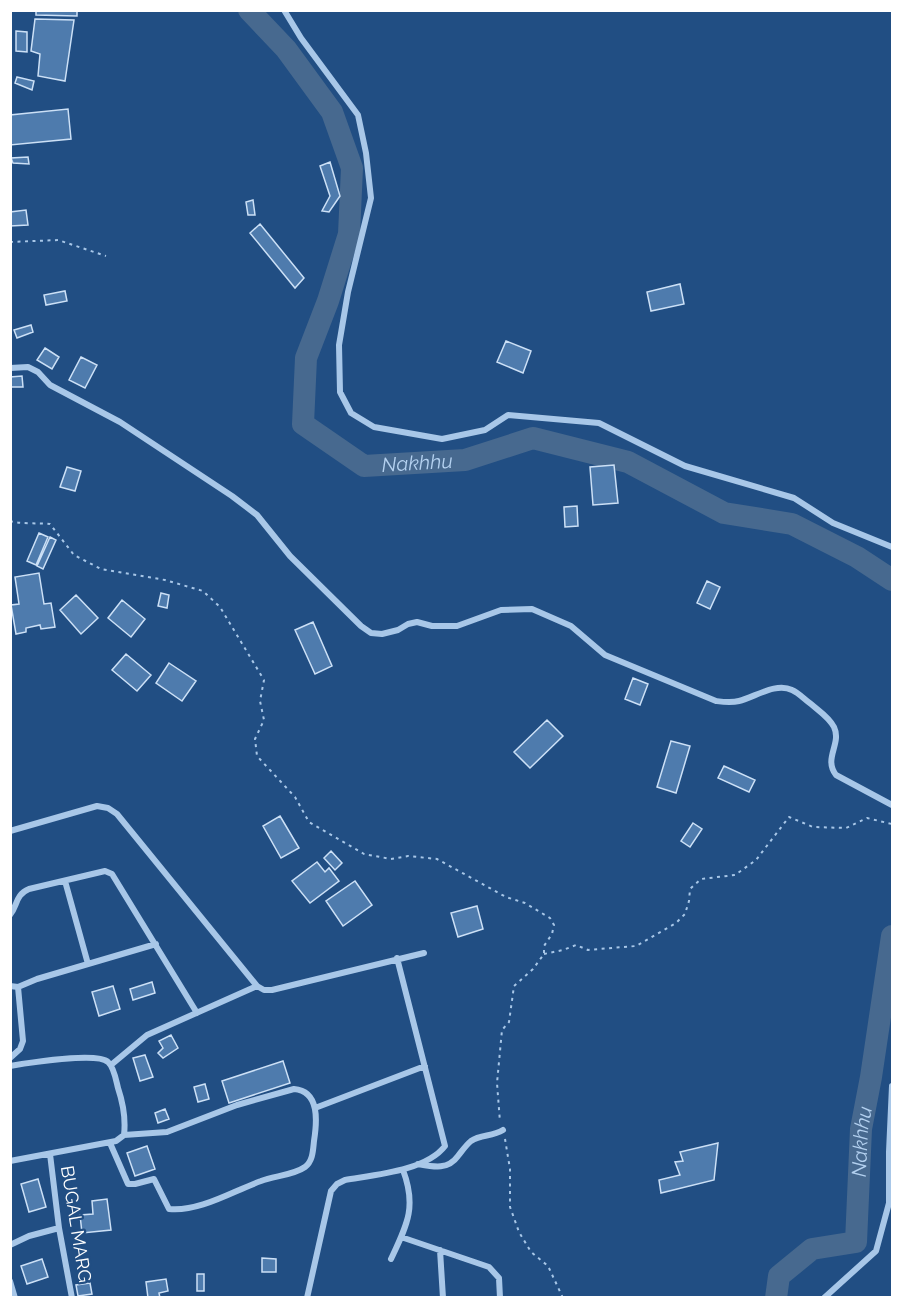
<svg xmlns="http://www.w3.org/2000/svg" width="903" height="1308" font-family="Raleway,sans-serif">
<rect width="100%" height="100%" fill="#214e83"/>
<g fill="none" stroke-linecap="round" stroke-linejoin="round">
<g stroke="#47698f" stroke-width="22">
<path id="s1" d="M249,10L286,49L332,112L352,168L349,234L328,301L306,358L303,424L364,466L465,460L533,438L628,462L724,513L792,524L857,557L892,580"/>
<path id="s2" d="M776,1298L779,1276L812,1249L856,1242L861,1129L871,1077L892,936"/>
</g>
</g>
<path fill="#4e7bad" stroke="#cce0f6" stroke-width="1.5" d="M36,10H77V16L36,15Z
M35,19L74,20L65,81L38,76L40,54L31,51Z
M16,31L27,32V52L16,51Z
M17,77L34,81L32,90L15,83Z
M68,109L71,139L10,145V115Z
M28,157L29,164L13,163L11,158Z
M330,162L340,196L329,212L322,211L330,196L320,166Z
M253,200L255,215H248L246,202Z
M26,210L28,225L10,226V212Z
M260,224L304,278L295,288L250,233Z
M680,284L684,304L651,311L647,292Z
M65,291L67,301L46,305L44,295Z
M31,325L33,332L17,338L14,330Z
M506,341L531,351L523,373L497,362Z
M45,348L59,357L52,369L37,360Z
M81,357L97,365L85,388L69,380Z
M22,376L23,387H10V377Z
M614,465L618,503L593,505L590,467Z
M67,467L81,471L75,491L60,487Z
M577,506L578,526L565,527L564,507Z
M39,533L48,537L36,565L27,561Z
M50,537L56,540L43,569L37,566Z
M39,573L44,604L51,603L55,627L41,629L40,625L26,628V632L16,634L11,605L19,604L15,577Z
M707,581L720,587L710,609L697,603Z
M161,593L169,595L167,608L158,606Z
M76,595L98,618L81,634L60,610Z
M122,600L145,619L131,637L108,618Z
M313,622L332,666L315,674L295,630Z
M126,654L151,675L137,691L112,670Z
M169,663L196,681L182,701L156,683Z
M633,678L648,684L640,705L625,699Z
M547,720L563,736L530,768L514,752Z
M671,741L690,746L676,793L657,787Z
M724,766L755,780L749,792L718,778Z
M280,816L299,848L281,858L263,826Z
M693,823L702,829L690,847L681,841Z
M331,851L342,863L335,870L324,858Z
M317,862L325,872L329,868L339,881L310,903L292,881Z
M355,881L372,905L343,926L326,901Z
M477,906L483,929L458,937L451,913Z
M152,982L155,993L133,1000L130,989Z
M113,986L120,1009L99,1016L92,992Z
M171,1035L178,1048L163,1058L158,1053L163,1048L159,1041Z
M145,1055L153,1077L140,1081L133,1058Z
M283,1061L290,1083L229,1103L222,1081Z
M205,1084L209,1099L198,1102L194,1087Z
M165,1109L169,1119L158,1123L155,1113Z
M718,1143L714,1180L661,1193L659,1180L680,1175L675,1162L683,1161L680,1152Z
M147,1146L155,1169L135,1176L127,1153Z
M38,1179L46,1207L29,1212L21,1184Z
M107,1199L111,1230L82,1233L80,1215L93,1214L92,1201Z
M262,1258L276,1259V1272H262Z
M42,1259L48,1277L27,1284L21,1266Z
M197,1274H204V1291H197Z
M166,1279L168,1291L159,1293L160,1298H148L146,1282Z
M90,1283L92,1294L78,1296L76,1285Z"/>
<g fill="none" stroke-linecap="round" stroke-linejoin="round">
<path stroke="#a8c7e8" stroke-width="2" stroke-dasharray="3 4.5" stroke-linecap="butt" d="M10,242L58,240L106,256
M10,521C17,524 41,523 50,524L74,555L101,569L165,580L203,591L220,607L264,680L260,701L264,720L255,739L257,756L295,797L309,822L364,854L391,859L408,856L437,859L506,897L525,903L550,918L554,925L552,934L544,946V954L533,969L514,986L509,1022L502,1030L497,1083L500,1122
M544,954L563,950L576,945L588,950L636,946L676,923L685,914L689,901L690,889L701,879L735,875L756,860L789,817L813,827L846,828L867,818L892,824
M505,1139L510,1169V1207L519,1232L531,1252L548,1266L563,1298"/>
<path stroke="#a8c7e8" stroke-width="6" d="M284,10L301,38L358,115L366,153L371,198L348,292L339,345L340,392L351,413L374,427L442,439L485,430L508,415L599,423L685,466L794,498L833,523L892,547
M10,368L28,367L38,372L50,385L120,422L232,496L257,515L290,556L361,626L371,633L382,634L398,630L408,624L417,622L432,626H457L501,610L532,609L571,626L605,655L716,701C724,702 731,703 739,701C755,697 776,682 792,690C799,693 805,700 811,704C819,711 829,717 834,727C842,744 823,758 836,775L892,805
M10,831L97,806L108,808L117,814L257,986L264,990H272L424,953
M65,881L88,964
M10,915C18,905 15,895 29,889L105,871L112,874L197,1013
M10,986L18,987L37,979L156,944
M10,1058L20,1049L23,1041L18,987
M111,1065L147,1035L257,986
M10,1066C28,1063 97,1052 108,1062C114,1067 116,1080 118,1088C123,1103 126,1118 124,1135L116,1141L10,1161
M315,1108L425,1066
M110,1143L128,1184H135L154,1179L169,1209C200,1212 233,1191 261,1181C274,1176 294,1175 305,1167C313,1161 313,1150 314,1141C317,1122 320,1091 294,1089L237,1105L167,1132L124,1135
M50,1154L59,1228L72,1298
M418,1164C434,1167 448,1170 458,1156C462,1151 466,1145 471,1141C481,1134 492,1137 503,1130
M401,1237L489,1267L499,1278L500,1298
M10,1245L29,1236L59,1228
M440,1250L443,1298
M391,1259C407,1225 417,1207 403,1170
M10,1281L15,1298
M307,1298L331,1191L337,1184L345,1180C374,1175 426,1171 445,1146L397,958
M824,1298L876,1251L889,1203V1152L892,1086"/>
</g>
<g text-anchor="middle" stroke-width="4.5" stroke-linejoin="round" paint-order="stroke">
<g font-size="18" fill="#fff" stroke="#214e83">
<text transform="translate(76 1224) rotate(81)" y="6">BUGAL MARG</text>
</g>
<g font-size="20" font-style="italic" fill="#b4d1f0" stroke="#214e83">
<text dy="7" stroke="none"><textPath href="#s1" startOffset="582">Nakhhu</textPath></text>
<text dy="7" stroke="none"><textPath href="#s2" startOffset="210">Nakhhu</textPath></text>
</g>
</g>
<rect width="903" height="1308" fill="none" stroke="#ffffff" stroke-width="24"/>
</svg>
